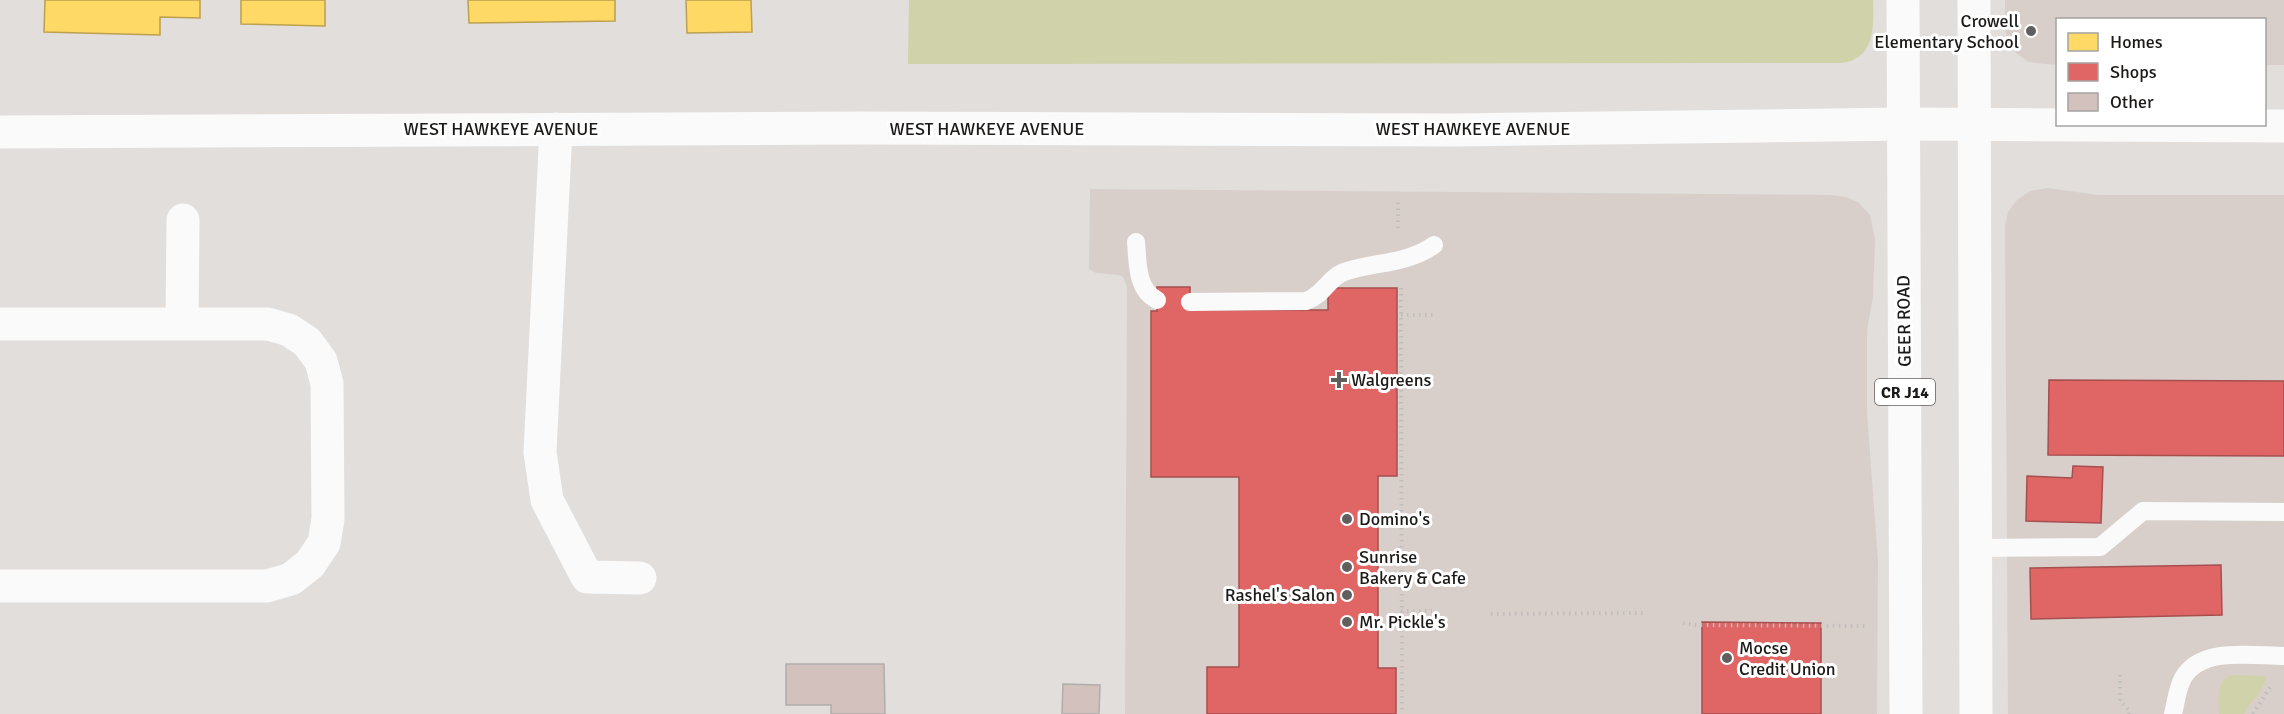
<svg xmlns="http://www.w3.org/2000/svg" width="2284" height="714" font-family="Signika,sans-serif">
<rect width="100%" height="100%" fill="#e1dedc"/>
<path fill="#d8cfcb" d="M2005,0H2284V65H2265L2264,20H2058L2057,65L2028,62L2015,52L2008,43L2005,28Z
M2048,188L2098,195H2284V714H2008L2005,226L2008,212L2017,200L2030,191Z
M1090,189L1829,195L1846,197L1858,202L1870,215L1875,239L1873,297L1867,330V412L1878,561L1877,714H1125L1127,287L1123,277L1119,275L1096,273L1089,269Z"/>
<path fill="#d0d2a9" d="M909,0H1873C1874,26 1875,59 1842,63L908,64Z
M2232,675L2264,676L2266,680L2256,699L2254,698L2244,714H2219C2219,699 2215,681 2232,675Z"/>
<path fill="#ffd966" stroke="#bba04f" stroke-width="1.5" d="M45,0H200V18L160,17V35L44,32Z
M241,0H325V26L241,24Z
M468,0H615V21L469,23Z
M686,0H751L752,32L687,33Z"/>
<path fill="#e06666" stroke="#a54f4f" stroke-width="1.5" d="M1157,287H1190V310H1328V288H1397V476H1378V668H1396V714H1207V667H1239V477H1151V311H1157Z
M2049,380L2284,381V456L2048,455Z
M2073,466L2103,467L2101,523L2026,521L2027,476L2072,478Z
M2221,565L2222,615L2031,619L2030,568Z
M1702,622L1821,623V714H1702Z"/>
<path fill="#d3c1be" stroke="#b0aeac" stroke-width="1.5" d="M786,664H884L885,714H831V705H786Z
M1063,684L1100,685L1099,714H1062Z"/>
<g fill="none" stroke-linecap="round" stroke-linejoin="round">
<path stroke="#bfbebe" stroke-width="4" stroke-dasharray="1.5 4.5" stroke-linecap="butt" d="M1398,228V198
M1401,288L1402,714
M1401,315H1434
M1401,611H1432
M1491,614L1644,613
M1683,623L1694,625L1867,626
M2120,675V701L2130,711L2129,714
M2253,714L2272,684"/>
<path stroke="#fafafa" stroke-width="18" d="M1136,242C1138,263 1136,289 1157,300
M1190,302L1306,301C1323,296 1328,278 1344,272C1373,262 1408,264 1434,245
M1975,548L2100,547L2143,511L2284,512
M2173,714C2176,702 2177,689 2183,678C2201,646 2253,656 2284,656"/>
<path stroke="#fafafa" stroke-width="33" d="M556,129L540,452L547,500L587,577L640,578
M0,324H268L289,330L307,342L321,361L327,384L328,519L324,543L310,564L291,579L267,586H0
M182,324L183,220"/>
<path stroke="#fafafa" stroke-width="33" d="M0,132L860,128L1456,130L1903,124L2284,126"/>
<path stroke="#fafafa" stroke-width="33" d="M1903,0L1906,714
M1974,0L1976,714"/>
</g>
<g fill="#615f5d" stroke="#fff" stroke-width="2">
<circle cx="2031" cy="31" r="6"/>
<path d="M1336 371h6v6h6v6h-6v6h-6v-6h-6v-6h6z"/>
<circle cx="1347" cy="519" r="6"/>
<circle cx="1347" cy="567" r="6"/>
<circle cx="1347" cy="595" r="6"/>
<circle cx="1347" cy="622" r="6"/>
<circle cx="1727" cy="658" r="6"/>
</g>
<g text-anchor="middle" stroke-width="6" stroke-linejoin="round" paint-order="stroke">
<rect fill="#fff" stroke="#605f5e" stroke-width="1.5" x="1875" y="379" width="60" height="26" rx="4.5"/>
<g font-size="16" font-weight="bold" fill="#1c1a19">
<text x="1905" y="398">CR J14</text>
</g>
<g font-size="18" fill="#1c1a19" stroke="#fff" text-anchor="start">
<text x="2019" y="27" text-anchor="end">Crowell<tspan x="2019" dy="21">Elementary School</tspan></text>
<text x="1351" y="386">Walgreens</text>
<text x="1359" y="525">Domino's</text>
<text x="1359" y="563">Sunrise<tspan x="1359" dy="21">Bakery &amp; Cafe</tspan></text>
<text x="1335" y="601" text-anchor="end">Rashel's Salon</text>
<text x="1359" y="628">Mr. Pickle's</text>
<text x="1739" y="654">Mocse<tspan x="1739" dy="21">Credit Union</tspan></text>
</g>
<g font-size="18" fill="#1c1a19" stroke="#fff">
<text x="501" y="135">WEST HAWKEYE AVENUE</text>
<text x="987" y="135">WEST HAWKEYE AVENUE</text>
<text x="1473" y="135">WEST HAWKEYE AVENUE</text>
<text transform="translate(1904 321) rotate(-91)" y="6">GEER ROAD</text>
</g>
</g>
<rect x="2056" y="18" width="210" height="108" fill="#ffffff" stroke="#a4a3a3" stroke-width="1.5"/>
<rect x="2068" y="33" width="30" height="18" fill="#ffd966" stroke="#a4a3a3" stroke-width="1.5"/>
<text x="2110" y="48" font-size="18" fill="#1c1a19">Homes</text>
<rect x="2068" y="63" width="30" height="18" fill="#e06666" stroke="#a4a3a3" stroke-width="1.5"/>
<text x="2110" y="78" font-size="18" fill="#1c1a19">Shops</text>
<rect x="2068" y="93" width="30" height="18" fill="#d3c1be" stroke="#a4a3a3" stroke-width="1.5"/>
<text x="2110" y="108" font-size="18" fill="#1c1a19">Other</text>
</svg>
